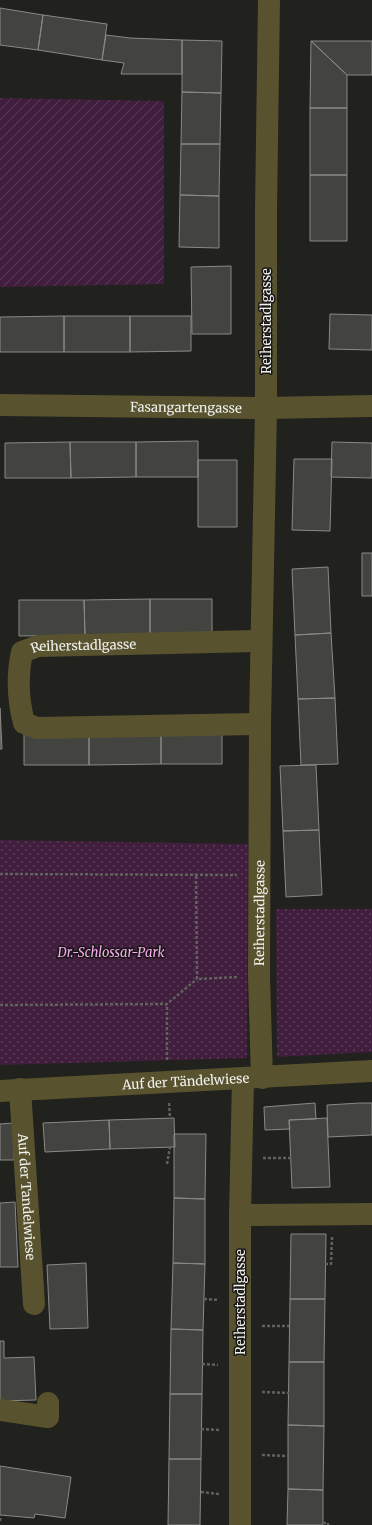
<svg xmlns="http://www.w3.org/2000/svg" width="372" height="1525" font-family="Merriweather,serif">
<defs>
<pattern id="park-dots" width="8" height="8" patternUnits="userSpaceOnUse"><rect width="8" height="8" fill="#411d3e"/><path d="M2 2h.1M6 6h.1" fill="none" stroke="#5d3e5a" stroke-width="1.8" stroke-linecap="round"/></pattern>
<pattern id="garden-furrows" width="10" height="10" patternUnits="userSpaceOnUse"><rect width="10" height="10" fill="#411d3e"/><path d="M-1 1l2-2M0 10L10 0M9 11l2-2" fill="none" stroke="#5d3e5a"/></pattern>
</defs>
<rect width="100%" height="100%" fill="#21211e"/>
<path fill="url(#park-dots)" d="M0,840L248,844L247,1058L0,1065Z
M276,909H372V1052L277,1057Z"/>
<path fill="url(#garden-furrows)" d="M0,98L164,101V284L0,287Z"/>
<path fill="#434340" stroke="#898985" d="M0,8L43,15L38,50L0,45Z
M43,15L107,24L102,60L38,50Z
M106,35L130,38L182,40V74H121L124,63L102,60Z
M182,40L222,41L221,93L182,92Z
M311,41L347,75V108H310Z
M311,41H372V75H347Z
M182,92L221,93L220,144H181Z
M310,108H347V175H310Z
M181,144H220L219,196L180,195Z
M310,175H347V241H310Z
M180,195L219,196V248L179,247Z
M231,266V334H192L191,267Z
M330,314L372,315V350L329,349Z
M64,316V352H0V317Z
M64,316H130V352H64Z
M130,316H191V351L130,352Z
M198,441V477H136V442Z
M70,442H136V477L71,478Z
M70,442L71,478H5V443Z
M332,442L372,443V478L331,477Z
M294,459H332L330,531L292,530Z
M198,460H237V527H198Z
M362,553H372V596H362Z
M328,567L331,633L295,635L292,569Z
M150,599H212V635H150Z
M150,599V635H85L84,600Z
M19,600H84L85,635L19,636Z
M331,633L335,698L298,699L295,635Z
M335,698L338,764L301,765L298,699Z
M0,708L2,749H0Z
M161,729V764L89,765V730Z
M161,729H222V764H161Z
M24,730H89V765H24Z
M316,765L319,830L283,831L280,766Z
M319,830L322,895L286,897L283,831Z
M315,1103L316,1119L289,1120L290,1129L265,1130L264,1107Z
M360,1103H372V1135L328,1137L327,1105Z
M174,1118L175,1147L110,1149L109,1120Z
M327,1118L330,1187L292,1188L289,1120Z
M109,1120L110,1149L45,1152L43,1123Z
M13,1123L14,1160H0V1124Z
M174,1134H206L205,1199L174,1198Z
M174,1198L205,1199V1264L173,1263Z
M15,1202L18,1267H0V1203Z
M291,1234H326L325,1299H290Z
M86,1263L88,1328L50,1329L47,1265Z
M173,1263L205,1264L203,1330L171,1329Z
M290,1299H325L324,1362H289Z
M171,1329L203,1330L202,1394H170Z
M0,1341H4V1358L34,1357L36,1400L0,1401Z
M289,1362H324V1426L288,1425Z
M170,1394H202L201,1459H169Z
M288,1425L324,1426L323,1490L288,1489Z
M169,1459H201L200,1525H168Z
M0,1466L71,1477L65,1518L35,1514L34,1518L0,1515Z
M288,1489L323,1490V1525H287Z"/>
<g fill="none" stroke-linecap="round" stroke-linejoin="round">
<path stroke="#61615e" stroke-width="2.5" stroke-dasharray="3 2" stroke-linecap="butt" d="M0,874L237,875
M196,876L197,979L237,977
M0,1005L167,1004L197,979
M167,1060V1004
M169,1103L170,1118
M263,1158H291
M167,1164L170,1147
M325,1264H331L332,1237
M204,1299L219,1300
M262,1326H289
M202,1364L218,1365
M262,1392L289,1393
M201,1429L219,1430
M262,1455L288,1456
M201,1492L219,1494
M0,1521L1,1515
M323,1523H328V1525"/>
<g stroke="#58532e" stroke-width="22">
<path id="s1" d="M0,405L266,408L372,406"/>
<path id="s2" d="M260,724L37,728L24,723C18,700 17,675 22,652L38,646L261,641"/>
<path id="s3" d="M262,1078L259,976L260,724L266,408V210L269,0"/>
<path id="s4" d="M20,1089L34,1304"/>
<path id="s5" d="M0,1091L372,1071"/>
<path d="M240,1215L372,1214"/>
<path d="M0,1410L48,1417V1403"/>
<path d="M240,1525V1215L243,1079"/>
</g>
</g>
<g text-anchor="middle" stroke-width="3" stroke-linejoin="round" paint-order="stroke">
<g font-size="13" fill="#f1f1ef" stroke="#181715">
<text transform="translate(266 321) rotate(-90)" y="5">Reiherstadlgasse</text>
<text dy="5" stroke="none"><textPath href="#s1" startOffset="186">Fasangartengasse</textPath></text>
<text dy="5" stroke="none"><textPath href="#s2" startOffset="371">Reiherstadlgasse</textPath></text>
<text dy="5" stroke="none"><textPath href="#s3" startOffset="165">Reiherstadlgasse</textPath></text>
<text dy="5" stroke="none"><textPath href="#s5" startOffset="186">Auf der Tändelwiese</textPath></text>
<text dy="5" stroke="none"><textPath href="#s4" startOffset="108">Auf der Tandelwiese</textPath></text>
<text transform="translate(240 1302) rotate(-90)" y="5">Reiherstadlgasse</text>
</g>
<g font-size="13" font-style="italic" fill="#f6abee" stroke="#181715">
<text x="111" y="957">Dr.-Schlossar-Park</text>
</g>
</g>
</svg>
